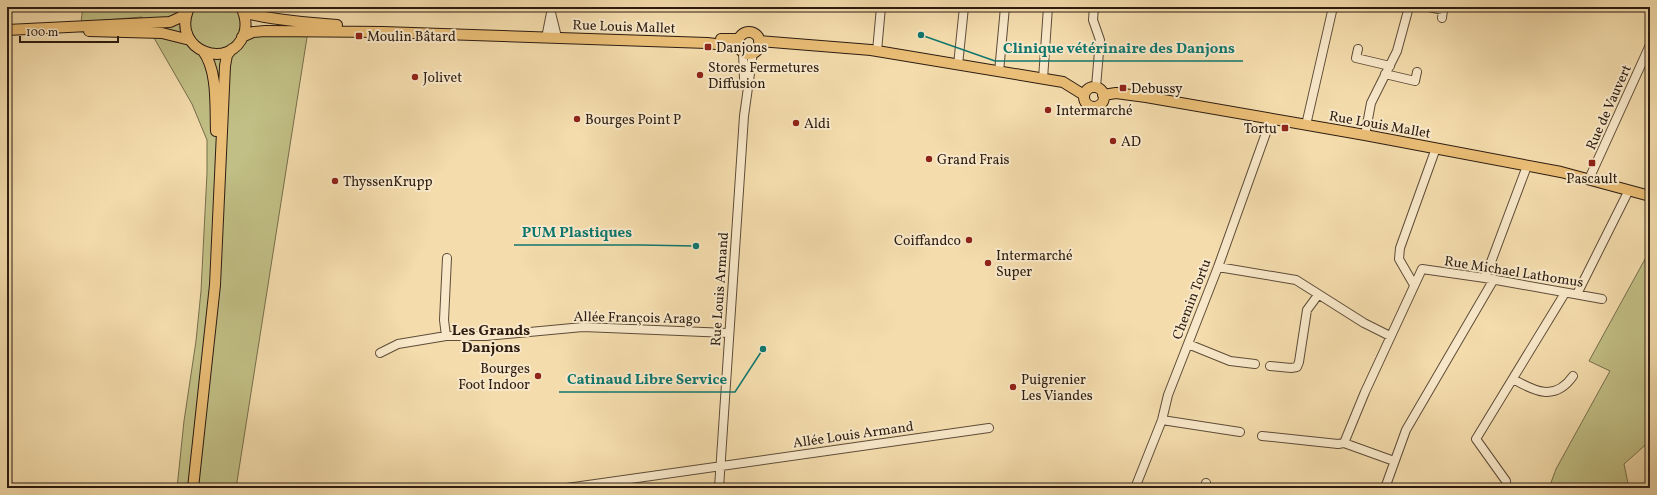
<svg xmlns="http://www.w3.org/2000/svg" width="1657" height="495" font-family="Vollkorn,serif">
<rect width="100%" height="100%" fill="#f4dcac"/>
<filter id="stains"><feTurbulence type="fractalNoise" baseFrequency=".005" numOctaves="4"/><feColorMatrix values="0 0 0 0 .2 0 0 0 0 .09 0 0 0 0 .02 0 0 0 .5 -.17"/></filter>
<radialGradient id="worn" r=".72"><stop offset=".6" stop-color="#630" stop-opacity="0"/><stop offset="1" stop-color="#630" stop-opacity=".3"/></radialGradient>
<path fill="#c1bf85" stroke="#766e4b" d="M83,7H240L245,32L308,31L236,488H177L184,421L196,341L201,291L207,173V140L192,104L142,17L81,22Z
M1650,250V441L1624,464L1629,488H1549L1556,469L1610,371L1589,361Z"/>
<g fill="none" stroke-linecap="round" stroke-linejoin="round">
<defs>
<path id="minor" d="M1094,7L1093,20L1100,40L1096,87
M1429,7L1443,10L1442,18
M551,13L556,33L551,37L547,33Z
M1358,49L1356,58L1390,66
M743,51L744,79
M877,51L881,7
M958,65L964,7
M999,72L1005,7
M1385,74L1415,81L1417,72
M1043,79L1048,7
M1306,125L1333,7
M1365,135L1371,103L1397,51L1409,7
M1589,179L1650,45
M1218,267L1296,280L1364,323L1390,336
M1485,278L1527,166
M1414,285L1399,259L1400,248L1436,148
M1577,294L1629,190
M446,336L444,320L447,258
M1188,344L1230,361L1255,364
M380,353L398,344L446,336H486L583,327L728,333
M1270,366L1291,368L1297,367L1299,362L1307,310L1318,295
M1513,379C1534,391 1555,402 1573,376
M1162,420L1240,432
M1262,436L1338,444L1344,443L1365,392L1422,269L1485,278L1602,299
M1344,443L1394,461
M567,488L989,428
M719,488L744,116L753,52
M1135,488L1162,420L1168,395L1218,267L1271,119
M1205,488L1206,483
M1385,488L1406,430L1494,279
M1506,488V481L1476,439L1565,293"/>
<path id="major" d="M188,10C172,51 230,72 244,34C247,25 245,15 241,7
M243,11L245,13C275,20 306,23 337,25
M7,30L170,22L181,17L190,7
M89,31L162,33L190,40
M738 43a11 11 0 1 1 22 0a11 11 0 1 1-22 0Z
M242,37L253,32L265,31L383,32L707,43L733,46L740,49
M721,39H739
M759,41L871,50L1063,82L1084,95
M203,51C218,71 215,107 216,131
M1084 97a10 10 0 1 1 20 0a10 10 0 1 1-20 0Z
M1103,95L1116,93L1146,97L1365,135L1561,172L1650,196
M193,488L215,285L225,66L227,55L232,49"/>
</defs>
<use href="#minor" stroke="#5e4c38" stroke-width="10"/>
<use href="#major" stroke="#2c1c11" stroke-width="12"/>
<use href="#minor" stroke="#f8e8c9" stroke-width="8"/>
<use href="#major" stroke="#eabe76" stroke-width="10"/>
</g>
<g fill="#8f2418" stroke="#f8e8c9" stroke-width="1.5">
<rect x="355" y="32" width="8" height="8" rx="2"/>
<rect x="704" y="43" width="8" height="8" rx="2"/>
<circle cx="700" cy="75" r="4"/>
<circle cx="415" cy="77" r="4"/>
<rect x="1119" y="84" width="8" height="8" rx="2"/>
<circle cx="1048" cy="110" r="4"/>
<circle cx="577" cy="119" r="4"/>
<circle cx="796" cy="123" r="4"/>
<rect x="1281" y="124" width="8" height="8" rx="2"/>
<circle cx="1113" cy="141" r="4"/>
<circle cx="929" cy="159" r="4"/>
<rect x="1588" y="159" width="8" height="8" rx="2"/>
<circle cx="335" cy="181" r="4"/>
<circle cx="969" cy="240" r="4"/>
<circle cx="988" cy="263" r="4"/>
<circle cx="538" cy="376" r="4"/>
<circle cx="1013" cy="387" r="4"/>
</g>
<g text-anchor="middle" stroke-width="4" stroke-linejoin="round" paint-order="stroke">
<g font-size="14" fill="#2c1c11" stroke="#f8e8c9">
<text transform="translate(624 26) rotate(2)" y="5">Rue Louis Mallet</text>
<text transform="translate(1608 107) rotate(-66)" y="5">Rue de Vauvert</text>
<text transform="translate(1380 124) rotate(10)" y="5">Rue Louis Mallet</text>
<text transform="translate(1514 271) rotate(9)" y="5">Rue Michael Lathomus</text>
<text transform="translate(719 289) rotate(-86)" y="5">Rue Louis Armand</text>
<text transform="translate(1191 299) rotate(-69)" y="5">Chemin Tortu</text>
<text transform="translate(637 317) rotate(1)" y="5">Allée François Arago</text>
<text transform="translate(853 434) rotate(-8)" y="5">Allée Louis Armand</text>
</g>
<g font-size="14" fill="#2c1c11" stroke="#f8e8c9" text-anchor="start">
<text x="367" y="41">Moulin Bâtard</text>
<text x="716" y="52">Danjons</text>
<text x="708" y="72">Stores Fermetures<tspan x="708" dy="16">Diffusion</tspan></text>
<text x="423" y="82">Jolivet</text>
<text x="1131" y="93">Debussy</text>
<text x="1056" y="115">Intermarché</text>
<text x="585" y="124">Bourges Point P</text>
<text x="804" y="128">Aldi</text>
<text x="1277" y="133" text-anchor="end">Tortu</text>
<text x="1121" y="146">AD</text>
<text x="937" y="164">Grand Frais</text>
<text x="1592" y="183" text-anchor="middle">Pascault</text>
<text x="343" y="186">ThyssenKrupp</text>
<text x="961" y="245" text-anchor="end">Coiffandco</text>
<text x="996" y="260">Intermarché<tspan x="996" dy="16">Super</tspan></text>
<text x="530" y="373" text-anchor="end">Bourges<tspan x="530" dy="16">Foot Indoor</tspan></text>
<text x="1021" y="384">Puigrenier<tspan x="1021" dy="16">Les Viandes</tspan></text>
</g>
<g font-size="15" font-weight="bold" fill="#2c1c11" stroke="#f8e8c9">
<text x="491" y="335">Les Grands<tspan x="491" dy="17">Danjons</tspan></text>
</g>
</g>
<path fill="none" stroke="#0f766e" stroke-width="1.5" d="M921 35L995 61H1243M696 246L640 245H514M763 349L735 392H559"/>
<g fill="#0f766e" stroke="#f8e8c9" stroke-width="1.5">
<circle cx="921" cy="35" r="4"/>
<circle cx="696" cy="246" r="4"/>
<circle cx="763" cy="349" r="4"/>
</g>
<g font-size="15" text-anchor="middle" font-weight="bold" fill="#0f766e" stroke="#f8e8c9" stroke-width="4" stroke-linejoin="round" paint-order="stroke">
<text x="1119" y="53">Clinique vétérinaire des Danjons</text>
<text x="577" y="237">PUM Plastiques</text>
<text x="647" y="384">Catinaud Libre Service</text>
</g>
<rect width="1657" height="495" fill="none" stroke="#f4dcac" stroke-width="24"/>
<rect x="8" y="8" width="1641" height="479" fill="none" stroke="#2c1c11" stroke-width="2"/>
<rect x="12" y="12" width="1633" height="471" fill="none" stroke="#2c1c11"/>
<path d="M20 36v6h98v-6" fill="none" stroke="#2c1c11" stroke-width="2"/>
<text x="26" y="36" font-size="12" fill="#2c1c11" stroke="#f8e8c9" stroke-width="3" paint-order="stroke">100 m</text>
<rect width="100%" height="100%" filter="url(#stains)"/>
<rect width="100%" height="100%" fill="url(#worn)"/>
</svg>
